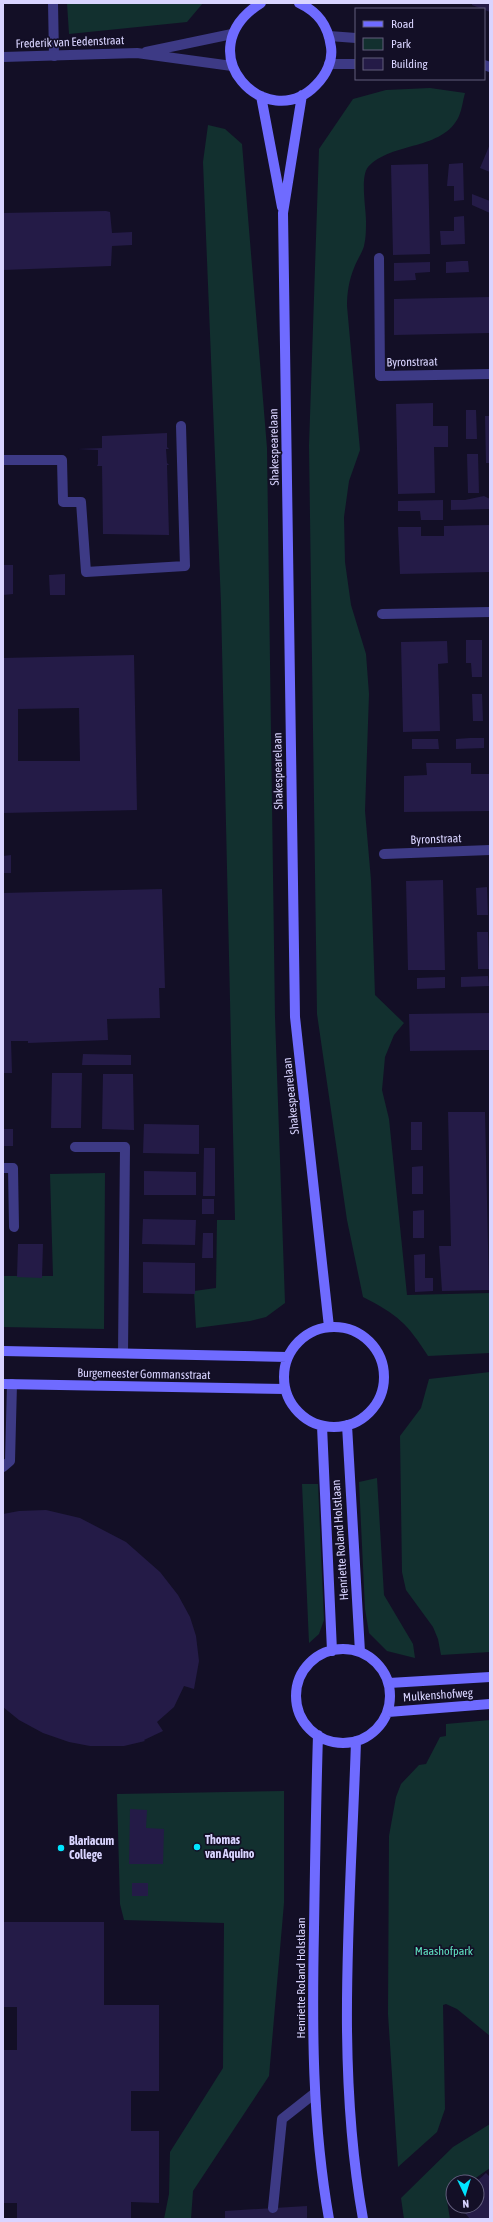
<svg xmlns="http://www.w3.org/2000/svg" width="493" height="2222" font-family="'Asap Condensed',sans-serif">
<rect width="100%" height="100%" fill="#130f26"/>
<path fill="#12302f" d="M67,3H203L187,22L69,34Z
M430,88L465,93C463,100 462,109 459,116C443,151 392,141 368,167C360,177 366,208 366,221C366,229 366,238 364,246C362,253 357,260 354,268C349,280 347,293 347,306L360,450L349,481L344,517L345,562L351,605L366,654L369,694L365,811L371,880L375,995L404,1023L394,1035L385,1057L382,1090L389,1119L407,1295L490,1293V1353L428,1356C407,1323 398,1315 363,1297L347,1220L317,1014L309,446L319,149L353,99L386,90Z
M208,125L225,129L242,144L267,448L275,1017L285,1303L266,1317L250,1321L196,1328L194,1291L216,1288L217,1220H235L221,604L203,162Z
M105,1173L104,1329L3,1327V1276H53L50,1174Z
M490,1372V1652L441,1655L438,1639L433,1627L406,1590L402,1572L400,1436L421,1408L429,1379Z
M377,1478L384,1595L413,1644L415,1658L387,1651L369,1633L365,1609L359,1482Z
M302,1484H318L324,1620L319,1634L309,1643Z
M490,1720V2036L457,2009L446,2004L443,2005L445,2109L437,2132L398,2167L388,2014L389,1836L396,1797L401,1784L419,1765L426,1764L440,1737L446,1736V1724Z
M284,1791V1903L269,2076L193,2191L191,2219H164L169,2194L170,2152L223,2068L224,1923L124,1920L120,1904L117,1794Z
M490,2124V2168L470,2182H453V2196L447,2201L450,2219H404L401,2198L453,2147Z"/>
<path fill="#241b47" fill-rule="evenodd" d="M472,3H490V12L472,5Z
M490,144V172L480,168Z
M463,163L464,200L454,201V186H447L449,164Z
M428,164L430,254L393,255L391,165Z
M472,194L490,201V213L472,205Z
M106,211L110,212L112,233L132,232V245L112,246L111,266L3,270V213Z
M464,216L465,244L441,245L440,231H454V217Z
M461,261H468L469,272L446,273V262Z
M430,262V272L415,273L416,280L394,281V263Z
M490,297V333L394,335V299Z
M433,403V426H448V447H434L435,493L398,494L396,404Z
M466,410H476L477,439H466Z
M485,416H490V463H486Z
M167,433V447L169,449H166L167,463L169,465H167L169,535L103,534L102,466H97L98,464V450L78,449L102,448V436Z
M467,454H478L479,493H468Z
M484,496L490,499V509L451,510V500H465Z
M443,500V520H421L420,511H398V501Z
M490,525V572L400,574L398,527H421V536H444V526Z
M3,565H13V594L3,595Z
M65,574V595H50L49,575Z
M466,640H482V677H472L471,663H466Z
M447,641L448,663L438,664L440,731L403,732L401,642Z
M134,655L137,810L3,813V658ZM79,708L80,761H18V709Z
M472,694H482L483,721H473Z
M470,738H484V748L456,749V739Z
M412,739H438L439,749H412Z
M426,763H471V774H490V811L404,812V776L427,775Z
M11,855V873H3V856Z
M443,880L445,970H408L406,881Z
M487,887L488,915H477L476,888Z
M162,889L165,988H159L160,1018L107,1019L108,1040L28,1043V1041H11L12,1073H3V893Z
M477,932H488L489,969H478Z
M488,976L489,986L461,987V977Z
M445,977V988L417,989V978Z
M490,1013V1050L410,1051L409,1014Z
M83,1054L131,1055V1065H82Z
M52,1073H82L81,1128H51Z
M103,1074H133L134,1130L102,1129Z
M448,1112H485L489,1290L442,1291L439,1246H451Z
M411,1122H422V1150H411Z
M144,1124L199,1125V1154L143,1153Z
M3,1129H13V1146H3Z
M204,1148H215V1196H203Z
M423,1166V1194H412V1167Z
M144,1171L196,1172V1195H144Z
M202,1199H214V1214H202Z
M424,1210V1238H413V1211Z
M143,1219L196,1220L195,1245L142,1244Z
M203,1233H213V1258H202Z
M18,1244H43L42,1278L17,1277Z
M425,1254V1278H433V1291L415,1292L414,1255Z
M143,1262L195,1263V1294L143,1293Z
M46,1510L80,1518L126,1542L160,1572L178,1595L190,1617L196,1636L199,1661L194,1689L184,1686L174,1707L157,1722L163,1731L144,1740L145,1741L124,1746H90L69,1742L43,1733L19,1720L3,1707V1514L19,1511Z
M130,1809L147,1810L146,1828L164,1829L163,1864H129Z
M132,1883H148V1896H132Z
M3,1922H104V2005H159V2091H131V2131H159V2203L131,2202V2219H17V2203H3V2050H17V2007H3Z
M486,2173L490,2177V2219H470L464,2212L470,2206H477V2200L483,2195L477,2189L476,2182Z
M307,2206V2219H225V2211Z"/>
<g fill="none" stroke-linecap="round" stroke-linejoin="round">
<path stroke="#3d3a85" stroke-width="10" d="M53,3L54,56
M3,460H62L63,502H81L86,572L185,566L181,426
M3,1168H13L14,1227
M3,1467L10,1461L12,1384
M273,2208L282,2119L315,2093"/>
<path stroke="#3d3a85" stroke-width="10" d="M329,36L356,38
M146,52L232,34
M3,57L137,53L232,66
M329,64H356
M484,65L490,67
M379,258L380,376L490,374
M382,614L490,612
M384,854L490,850
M75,1147H125L123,1353"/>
<path stroke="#6f6bff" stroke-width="10" d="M261,3C185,51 267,136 316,85C326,75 333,61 331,47C328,25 318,12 299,3
M302,95L283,213L295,1017L329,1327
M261,96L282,207
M284 1377a50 50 0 1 1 100 0a50 50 0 1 1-100 0Z
M3,1351L287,1357
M3,1384L285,1389
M347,1425L360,1652
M322,1426L332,1651
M296 1696a47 47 0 1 1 94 0a47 47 0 1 1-94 0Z
M389,1683L490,1677
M388,1712L490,1704
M318,1735C316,1800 315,1865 314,1929C312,2026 312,2123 329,2219
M356,1741C351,1899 335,2063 363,2219"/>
</g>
<g fill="#00e5ff" stroke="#130f26" stroke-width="1.5">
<circle cx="197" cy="1847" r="4"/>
<circle cx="61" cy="1848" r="4"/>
</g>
<g text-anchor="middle" stroke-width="3.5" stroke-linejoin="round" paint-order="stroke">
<g font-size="12" fill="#d9d4ff" stroke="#130f26">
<text transform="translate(70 42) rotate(-2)" y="4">Frederik van Eedenstraat</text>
<text transform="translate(412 362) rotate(-1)" y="4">Byronstraat</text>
<text transform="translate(274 447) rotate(-91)" y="4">Shakespearelaan</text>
<text transform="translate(278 771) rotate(-91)" y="4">Shakespearelaan</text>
<text transform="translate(436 839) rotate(-2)" y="4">Byronstraat</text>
<text transform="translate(291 1096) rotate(-96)" y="4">Shakespearelaan</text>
<text transform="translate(144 1374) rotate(1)" y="4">Burgemeester Gommansstraat</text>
<text transform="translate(340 1540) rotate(-94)" y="4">Henriette Roland Holstlaan</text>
<text transform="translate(438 1695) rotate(-4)" y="4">Mulkenshofweg</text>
<text transform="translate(301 1978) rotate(-90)" y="4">Henriette Roland Holstlaan</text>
</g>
<g font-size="12" font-weight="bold" fill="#d9d4ff" stroke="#130f26" text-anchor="start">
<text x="205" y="1844">Thomas<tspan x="205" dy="14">van Aquino</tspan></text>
<text x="69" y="1845">Blariacum<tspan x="69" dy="14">College</tspan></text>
</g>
<g font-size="12" fill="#5fe0c0" stroke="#130f26">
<text x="444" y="1955">Maashofpark</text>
</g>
</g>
<rect width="493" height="2222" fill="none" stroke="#d9d4ff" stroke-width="8"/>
<rect x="355" y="8" width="130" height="72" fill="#130f26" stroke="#625e7d"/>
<rect x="363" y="21" width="20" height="6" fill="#6f6bff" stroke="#625e7d"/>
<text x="391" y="28" font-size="12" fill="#d9d4ff">Road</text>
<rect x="363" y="38" width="20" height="12" fill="#12302f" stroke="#625e7d"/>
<text x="391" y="48" font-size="12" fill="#d9d4ff">Park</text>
<rect x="363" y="58" width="20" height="12" fill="#241b47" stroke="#625e7d"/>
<text x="391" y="68" font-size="12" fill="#d9d4ff">Building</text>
<g transform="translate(465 2194) rotate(176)"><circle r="19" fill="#130f26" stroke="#625e7d"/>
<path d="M0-3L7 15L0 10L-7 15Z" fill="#00e5ff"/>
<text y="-6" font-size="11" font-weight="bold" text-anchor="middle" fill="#d9d4ff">N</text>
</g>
</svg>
